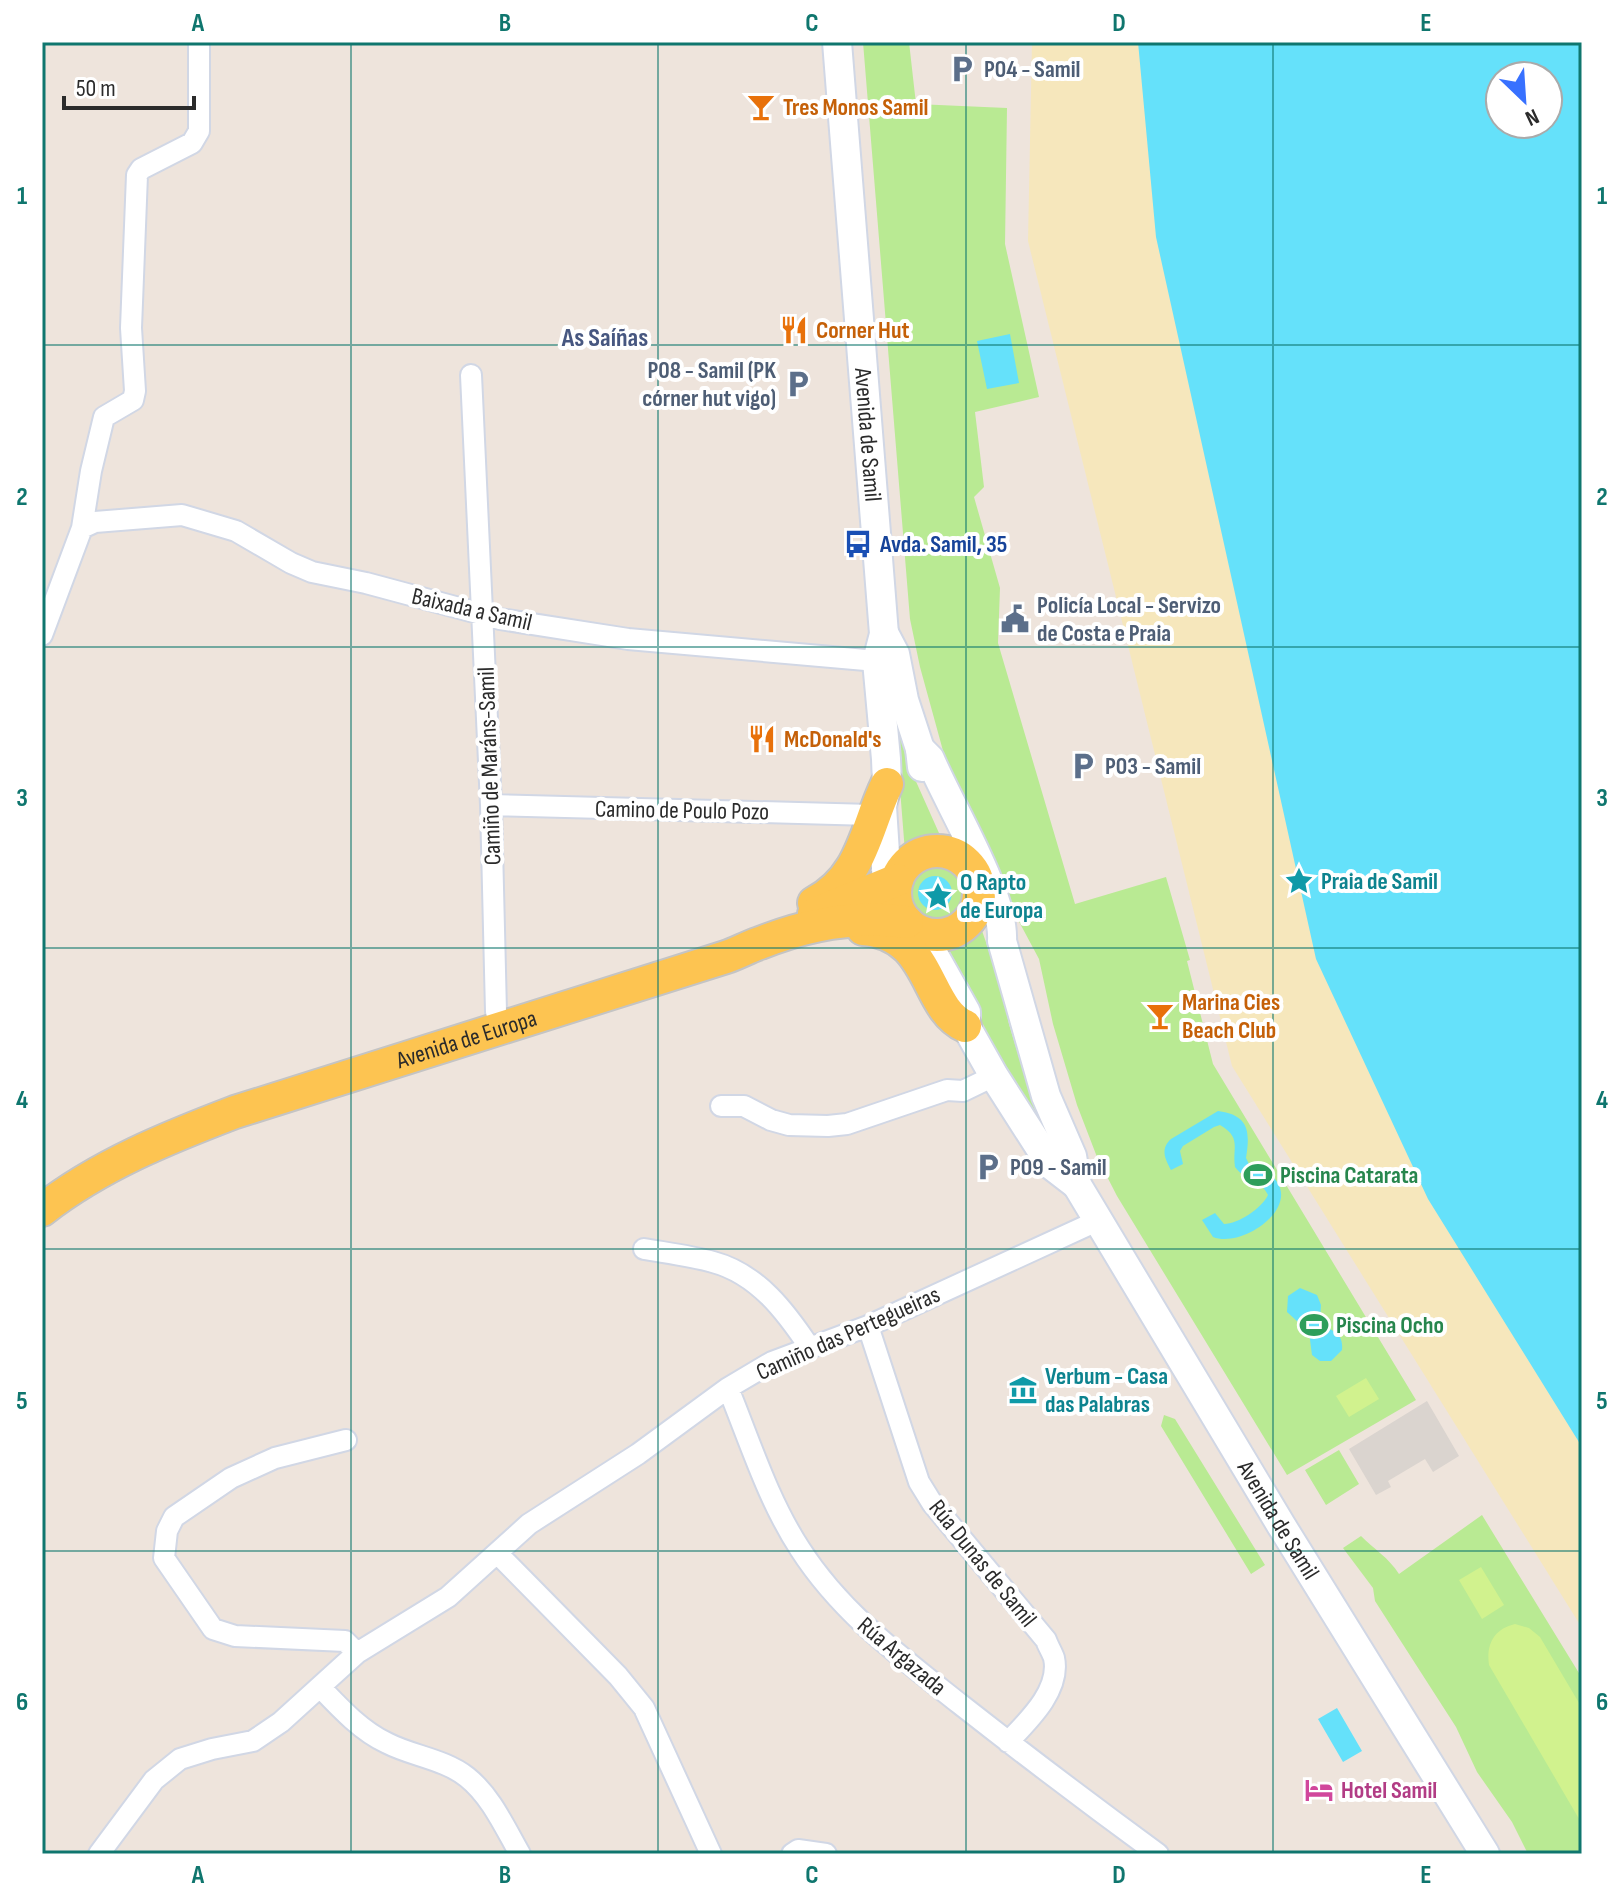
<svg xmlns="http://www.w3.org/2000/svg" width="1624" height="1896" font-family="'Sofia Sans Condensed',sans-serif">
<rect width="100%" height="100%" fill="#eee4dc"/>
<path fill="#b9ea93" d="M863,42H909L916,104L1007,108L1005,244L1039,397L975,412L984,487L974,497L1000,588L998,643L1075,904L1166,877L1190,960L1187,961L1213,1064L1416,1400L1287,1475L1117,1196L1097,1157L1077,1105L1053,1024L1039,959L994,875L945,758L920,667L910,619Z
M901,737L914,777L943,842L924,844L905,852L896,738Z
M907 894a29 29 0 1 1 58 0a29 29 0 1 1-58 0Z
M979,922L999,980L1009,1024L1033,1104L1071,1176L1028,1108L934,945L958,941Z
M1164,1415L1175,1419L1265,1565L1251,1574L1161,1426Z
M1339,1450L1359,1484L1326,1505L1305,1470Z
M1482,1515L1582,1678V1854H1528L1512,1822L1477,1772L1456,1727L1375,1601L1373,1588L1343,1548L1361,1536C1374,1549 1389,1558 1399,1574Z"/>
<path fill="#f6e7bc" d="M1032,42H1270L1582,1292V1628L1232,1066L1028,241Z"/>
<path fill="#d1f28e" d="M1366,1378L1379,1399L1349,1417L1336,1396Z
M1481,1567L1504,1605L1482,1619L1459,1580Z
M1515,1624L1529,1628L1540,1637L1582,1708V1824L1489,1665C1486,1644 1494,1629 1515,1624Z"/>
<path fill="#dad4cf" d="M1427,1401L1459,1456L1433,1472L1425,1459L1388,1481L1391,1487L1376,1495L1349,1449Z"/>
<path fill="#65e1fa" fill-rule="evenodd" d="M1138,42H1582V1447L1428,1199L1316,959L1156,237ZM1548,76V124H1500V76Z
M1010,334L1019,383L987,389L977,341Z
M918 893a17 17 0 1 1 34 0a17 17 0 1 1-34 0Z
M1218,1111C1250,1115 1250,1133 1246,1158L1249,1164C1324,1189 1249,1251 1213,1237L1202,1220L1215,1213L1224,1224C1238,1224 1262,1208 1268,1195C1258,1175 1246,1182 1235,1167C1232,1147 1242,1138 1220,1125L1214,1127L1183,1146L1180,1151L1183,1164L1171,1170C1165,1159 1160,1149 1171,1139Z
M1300,1288L1317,1295L1321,1305L1320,1320C1329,1333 1344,1330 1342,1350L1331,1361H1320L1312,1355L1309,1332L1287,1312L1288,1296Z
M1337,1708L1362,1751L1343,1762L1318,1719Z"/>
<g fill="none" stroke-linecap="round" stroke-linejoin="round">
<defs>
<path id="street" d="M471,375L491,805L496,1012
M82,528L91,471L104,417L133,400L135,391L131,328L137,175L141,169L192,143L199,131V42
M42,635L82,528L95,522L182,515L236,531L291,563L312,572L366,583L500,619L628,639L877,661
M491,805L872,815
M721,1106H744L771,1120L789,1125L828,1126L847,1124L947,1090L963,1091L994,1076
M644,1249C667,1253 691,1256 713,1262C758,1274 786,1312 810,1348
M868,1326L919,1482L932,1503L1046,1640C1048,1646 1052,1652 1054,1658C1061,1690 1028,1721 1008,1742
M728,1388C750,1442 768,1500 800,1549C841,1613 901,1657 960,1704C1025,1755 1091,1805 1158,1854
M346,1440L275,1458L231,1478L174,1517L167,1531L164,1558L213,1629L235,1636L345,1641L357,1653
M497,1553L618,1676L644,1708L711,1854
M320,1687C339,1707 361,1731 387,1743C412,1756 444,1759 467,1777C491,1796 505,1828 520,1854
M99,1854L154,1780L180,1759L212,1749L253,1741L281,1722L357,1653L448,1597L529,1524L638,1454L728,1388L772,1362L868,1326L1097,1221
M792,1854L798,1850L826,1854"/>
<g id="secondary">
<path id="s1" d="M837,42L884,634L877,661L886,759L887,784L882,807L887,884L894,915L909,938"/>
<path d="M885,635L895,654L904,700L920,749L922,767"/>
<path id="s2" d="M920,749L930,759C949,805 1005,895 1002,941L1046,1096L1072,1156L1077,1185L1281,1525L1485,1854"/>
<path d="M921,932L966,1012V1021"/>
<path d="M954,1005L994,1076L1051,1165L1077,1185"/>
</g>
<g id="primary">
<circle cx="937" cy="893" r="42"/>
<path d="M814,903C863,877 865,830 887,784"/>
<path d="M814,914L897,880"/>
<path d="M863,929C933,934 924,1008 965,1026"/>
<path id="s3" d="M42,1210C100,1165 167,1138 235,1112L726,957C738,953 748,947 760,943C807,924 856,915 907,922"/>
</g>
</defs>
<use href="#street" stroke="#d1d7e5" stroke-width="24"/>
<use href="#secondary" stroke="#d1d7e5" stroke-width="32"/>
<use href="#primary" stroke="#c4c4c4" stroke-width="36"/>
<use href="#street" stroke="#fff" stroke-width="20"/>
<use href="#secondary" stroke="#fff" stroke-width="28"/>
<use href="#primary" stroke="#fdc451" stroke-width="32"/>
</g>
<path fill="none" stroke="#0f766e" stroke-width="2" stroke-opacity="0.55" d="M351,42V1854M658,42V1854M966,42V1854M1273,42V1854M42,345H1582M42,647H1582M42,948H1582M42,1249H1582M42,1551H1582"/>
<defs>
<symbol id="parking-bare" viewBox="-9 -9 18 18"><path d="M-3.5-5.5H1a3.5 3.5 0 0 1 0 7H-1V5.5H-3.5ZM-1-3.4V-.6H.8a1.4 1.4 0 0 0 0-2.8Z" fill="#5c6f8a" stroke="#fff" stroke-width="2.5" paint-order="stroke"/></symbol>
<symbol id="bar-bare" viewBox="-9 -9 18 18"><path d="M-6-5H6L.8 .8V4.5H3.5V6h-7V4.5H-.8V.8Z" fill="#e8710a" stroke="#fff" stroke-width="2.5" paint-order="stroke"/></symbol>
<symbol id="restaurant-bare" viewBox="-9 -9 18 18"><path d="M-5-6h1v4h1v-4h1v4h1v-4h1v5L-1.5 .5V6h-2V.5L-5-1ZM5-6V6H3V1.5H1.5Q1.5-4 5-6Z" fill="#e8710a" stroke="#fff" stroke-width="2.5" paint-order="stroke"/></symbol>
<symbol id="bus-bare" viewBox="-9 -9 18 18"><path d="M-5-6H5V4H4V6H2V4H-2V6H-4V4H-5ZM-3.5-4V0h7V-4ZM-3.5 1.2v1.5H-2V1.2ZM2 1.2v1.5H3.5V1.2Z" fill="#1a4fb4" stroke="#fff" stroke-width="2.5" paint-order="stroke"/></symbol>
<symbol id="civic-bare" viewBox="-9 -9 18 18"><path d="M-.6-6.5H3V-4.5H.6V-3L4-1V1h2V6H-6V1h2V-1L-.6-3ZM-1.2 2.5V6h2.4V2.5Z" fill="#5c6f8a" stroke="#fff" stroke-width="2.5" paint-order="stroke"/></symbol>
<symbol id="sight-bare" viewBox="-9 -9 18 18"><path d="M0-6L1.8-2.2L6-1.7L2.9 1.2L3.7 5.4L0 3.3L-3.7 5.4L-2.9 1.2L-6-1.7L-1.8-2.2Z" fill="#0f9aa8" stroke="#fff" stroke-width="2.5" paint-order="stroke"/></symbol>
<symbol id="stadium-bare" viewBox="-9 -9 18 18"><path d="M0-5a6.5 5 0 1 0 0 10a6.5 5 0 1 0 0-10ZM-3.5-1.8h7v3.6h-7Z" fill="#2e9e5b" stroke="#fff" stroke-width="2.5" paint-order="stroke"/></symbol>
<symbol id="museum-bare" viewBox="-9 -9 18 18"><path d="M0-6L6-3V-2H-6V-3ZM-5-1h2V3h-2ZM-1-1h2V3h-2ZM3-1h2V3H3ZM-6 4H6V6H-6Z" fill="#0f9aa8" stroke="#fff" stroke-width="2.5" paint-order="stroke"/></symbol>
<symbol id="hotel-bare" viewBox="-9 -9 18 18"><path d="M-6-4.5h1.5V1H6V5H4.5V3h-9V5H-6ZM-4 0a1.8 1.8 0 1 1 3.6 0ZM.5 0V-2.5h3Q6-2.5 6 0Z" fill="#d1479c" stroke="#fff" stroke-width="2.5" paint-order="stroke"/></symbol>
</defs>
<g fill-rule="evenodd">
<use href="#parking-bare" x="942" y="49" width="40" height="40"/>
<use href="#bar-bare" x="741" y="87" width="40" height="40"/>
<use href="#restaurant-bare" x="774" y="310" width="40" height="40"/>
<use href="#parking-bare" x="778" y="364" width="40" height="40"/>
<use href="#bus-bare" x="838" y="524" width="40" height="40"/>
<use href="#civic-bare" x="995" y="599" width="40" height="40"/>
<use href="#restaurant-bare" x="742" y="719" width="40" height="40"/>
<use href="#parking-bare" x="1063" y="746" width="40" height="40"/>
<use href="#sight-bare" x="1279" y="861" width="40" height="40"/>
<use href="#sight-bare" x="918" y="876" width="40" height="40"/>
<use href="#bar-bare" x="1140" y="996" width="40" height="40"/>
<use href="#parking-bare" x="968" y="1147" width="40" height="40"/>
<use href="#stadium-bare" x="1238" y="1155" width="40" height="40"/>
<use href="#stadium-bare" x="1294" y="1305" width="40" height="40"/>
<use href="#museum-bare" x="1003" y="1370" width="40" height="40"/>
<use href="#hotel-bare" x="1299" y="1770" width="40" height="40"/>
</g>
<g text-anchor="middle" stroke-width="8" stroke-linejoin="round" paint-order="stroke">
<g font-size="24" font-weight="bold" fill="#4e5e75" stroke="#fff" text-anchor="start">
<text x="984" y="77">P04 - Samil</text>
<text x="776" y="378" text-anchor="end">P08 - Samil (PK<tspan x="776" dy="28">córner hut vigo)</tspan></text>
<text x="1037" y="613">Policía Local - Servizo<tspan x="1037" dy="28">de Costa e Praia</tspan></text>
<text x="1105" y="774">P03 - Samil</text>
<text x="1010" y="1175">P09 - Samil</text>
</g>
<g font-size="24" font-weight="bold" fill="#c56008" stroke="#fff" text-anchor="start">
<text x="783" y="115">Tres Monos Samil</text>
<text x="816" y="338">Corner Hut</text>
<text x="784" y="747">McDonald's</text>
<text x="1182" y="1010">Marina Cies<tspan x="1182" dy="28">Beach Club</tspan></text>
</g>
<g font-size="24" fill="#2b2b2b" stroke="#fff">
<text dy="8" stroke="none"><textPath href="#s1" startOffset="394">Avenida de Samil</textPath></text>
<text transform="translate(472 609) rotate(13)" y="8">Baixada a Samil</text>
<text transform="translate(489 766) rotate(-92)" y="8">Camiño de Maráns-Samil</text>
<text transform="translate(682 810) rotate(1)" y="8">Camino de Poulo Pozo</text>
<text dy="8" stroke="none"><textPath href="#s3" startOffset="460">Avenida de Europa</textPath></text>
<text transform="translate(848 1333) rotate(-24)" y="8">Camiño das Pertegueiras</text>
<text dy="8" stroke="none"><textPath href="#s2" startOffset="858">Avenida de Samil</textPath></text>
<text transform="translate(983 1563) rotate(51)" y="8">Rúa Dunas de Samil</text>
<text transform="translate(902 1656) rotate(40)" y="8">Rúa Argazada</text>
</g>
<g font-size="24" font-weight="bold" fill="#164399" stroke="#fff" text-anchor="start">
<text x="880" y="552">Avda. Samil, 35</text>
</g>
<g font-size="24" font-weight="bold" fill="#0d838f" stroke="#fff" text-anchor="start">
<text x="1321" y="889">Praia de Samil</text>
<text x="960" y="890">O Rapto<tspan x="960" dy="28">de Europa</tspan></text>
<text x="1045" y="1384">Verbum - Casa<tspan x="1045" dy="28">das Palabras</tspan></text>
</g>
<g font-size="24" font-weight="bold" fill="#27864d" stroke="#fff" text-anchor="start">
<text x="1280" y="1183">Piscina Catarata</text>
<text x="1336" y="1333">Piscina Ocho</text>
</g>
<g font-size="24" font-weight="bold" fill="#b23c85" stroke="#fff" text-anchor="start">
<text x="1341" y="1798">Hotel Samil</text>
</g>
<g font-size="26" font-weight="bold" fill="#475780" stroke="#fff">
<text x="605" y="346">As Saíñas</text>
</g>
</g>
<rect width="1624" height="1896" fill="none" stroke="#ffffff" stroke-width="88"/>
<g transform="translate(1524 100) rotate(155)"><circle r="38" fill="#ffffff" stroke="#aaaaaa" stroke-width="2"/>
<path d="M0-6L14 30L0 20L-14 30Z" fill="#3871ff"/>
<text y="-12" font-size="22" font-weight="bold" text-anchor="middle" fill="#2b2b2b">N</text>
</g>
<path d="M64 96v12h130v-12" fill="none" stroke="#2b2b2b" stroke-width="4"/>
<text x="76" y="96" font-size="24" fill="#2b2b2b" stroke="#ffffff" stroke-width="6" paint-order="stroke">50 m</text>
<rect x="44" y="44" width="1536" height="1808" fill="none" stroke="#0f766e" stroke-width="3"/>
<g font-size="26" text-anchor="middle" font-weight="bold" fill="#0f766e">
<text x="198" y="31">A</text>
<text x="505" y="31">B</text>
<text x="812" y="31">C</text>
<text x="1119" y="31">D</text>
<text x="1426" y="31">E</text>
<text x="22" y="204">1</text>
<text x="1602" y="204">1</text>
<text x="22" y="505">2</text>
<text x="1602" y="505">2</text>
<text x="22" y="806">3</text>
<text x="1602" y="806">3</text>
<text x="22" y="1108">4</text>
<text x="1602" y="1108">4</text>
<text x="22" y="1409">5</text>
<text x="1602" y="1409">5</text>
<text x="22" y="1710">6</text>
<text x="1602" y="1710">6</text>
<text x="198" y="1883">A</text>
<text x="505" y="1883">B</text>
<text x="812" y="1883">C</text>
<text x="1119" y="1883">D</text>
<text x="1426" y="1883">E</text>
</g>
</svg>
